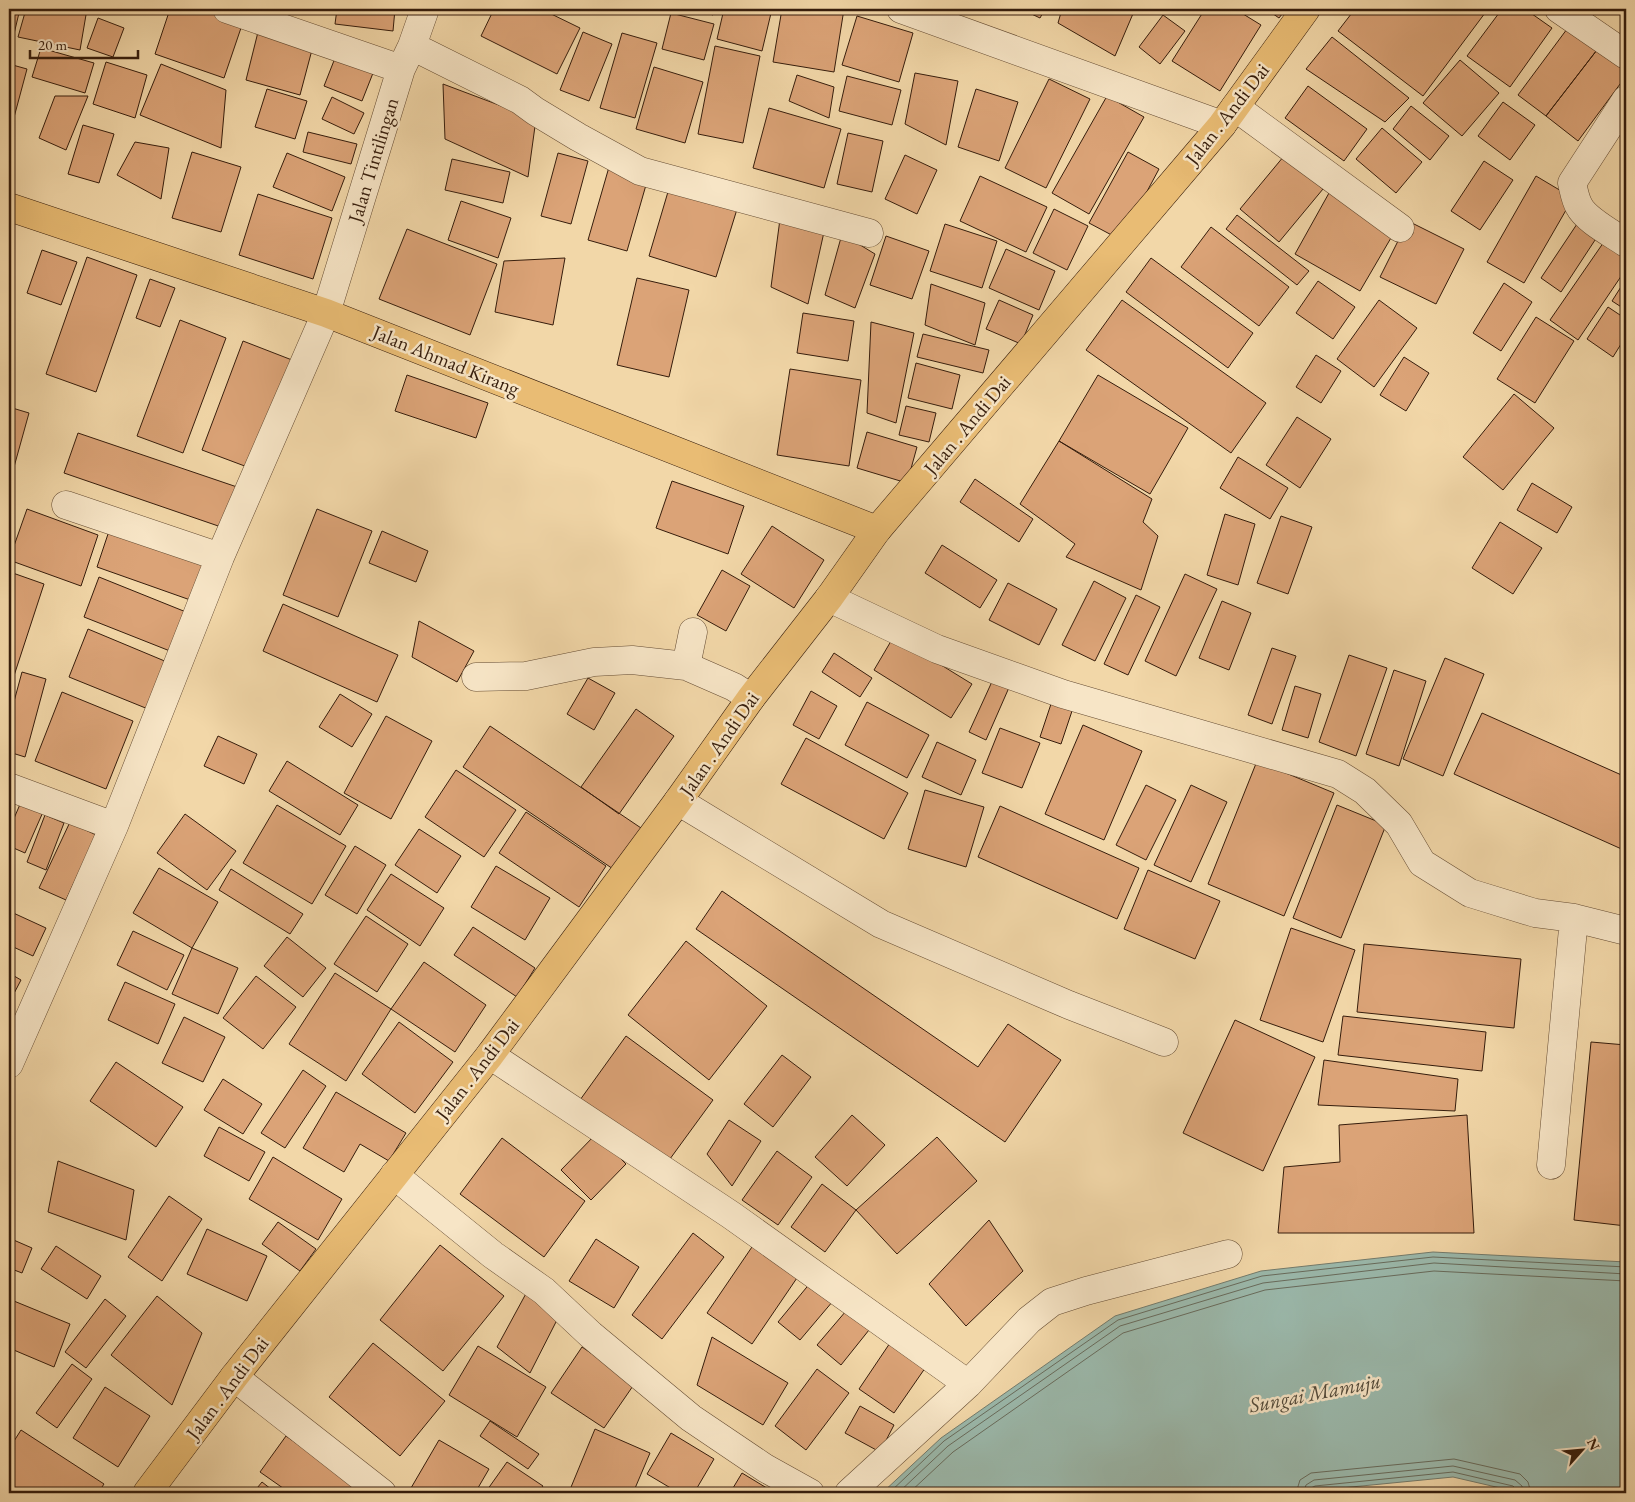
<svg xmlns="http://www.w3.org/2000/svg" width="1635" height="1502" font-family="'EB Garamond',serif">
<rect width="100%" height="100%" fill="#f2d7a8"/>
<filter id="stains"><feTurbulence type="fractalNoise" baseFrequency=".004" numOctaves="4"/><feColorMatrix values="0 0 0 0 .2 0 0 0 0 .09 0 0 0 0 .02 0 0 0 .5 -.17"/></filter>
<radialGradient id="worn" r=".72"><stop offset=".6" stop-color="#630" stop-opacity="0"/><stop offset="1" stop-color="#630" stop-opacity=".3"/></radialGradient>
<path fill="#9bb9ac" stroke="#737b6c" d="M1433,1252L1626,1262V1493H1522L1453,1477L1290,1493H882L941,1438L1115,1316L1261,1271Z"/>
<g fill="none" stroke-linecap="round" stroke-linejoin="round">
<path stroke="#686b5c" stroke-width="1" d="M889,1493L944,1441L1118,1320L1262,1276L1433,1257L1626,1267
M898,1493L948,1446L1120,1326L1263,1283L1434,1263L1626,1274
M909,1493L953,1452L1123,1333L1265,1290L1434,1271L1626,1281
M1296,1493L1300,1480L1311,1473L1454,1459L1520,1474L1528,1482L1531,1493
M1303,1493L1306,1485L1314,1480L1453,1466L1515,1480L1522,1486L1523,1493
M1310,1493L1311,1488L1315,1486L1453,1472L1513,1486L1516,1489L1517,1493"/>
</g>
<path fill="#dba377" stroke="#361d0c" d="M26,9H87L80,50L18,37Z
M170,9H206L243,22L224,78L155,54Z
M337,9H395L393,31L335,24Z
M494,9H541L580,28L557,74L481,36Z
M693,9H714L713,15Z
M724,9H772L762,51L717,39Z
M782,9H844L834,72L773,62Z
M1021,9H1045L1040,18Z
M1062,9H1135L1115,56L1058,23Z
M1205,9H1235L1261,25L1220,91L1172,61Z
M1266,9H1286L1279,18Z
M1355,9H1488L1423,96L1338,31Z
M1502,9H1525L1552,28L1510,87L1467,56Z
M9,11L19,13L9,55Z
M671,13L714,24L704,60L662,49Z
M1163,15L1185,31L1160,64L1139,47Z
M857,16L913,33L899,82L842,65Z
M98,18L124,28L113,57L87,48Z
M1570,25L1600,46L1546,116L1518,95Z
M258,32L313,46L300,95L246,80Z
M583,32L612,44L589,101L560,90Z
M622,33L657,43L635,118L600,108Z
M1332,37L1409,98L1385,122L1306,69Z
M715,46L760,56L743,143L698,134Z
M1600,46L1626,66V76L1578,141L1546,116Z
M41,48L94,63L85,93L32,77Z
M337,53L375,68L362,101L324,86Z
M1460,60L1499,93L1462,136L1423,103Z
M106,62L147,75L135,118L93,104Z
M9,64L27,69L9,136Z
M161,64L226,90L221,148L140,115Z
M654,67L703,82L685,143L636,129Z
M915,73L958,81L946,145L905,124Z
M797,75L834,87L829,118L789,101Z
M847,76L901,90L892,125L839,111Z
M1049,79L1090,99L1046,188L1005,168Z
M443,84L536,119L528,177L445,139Z
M1308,86L1367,129L1344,161L1285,118Z
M267,89L307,101L295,139L255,127Z
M976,89L1018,102L999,161L958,147Z
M55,96H88L66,150L39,138Z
M1107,96L1144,117L1089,214L1052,193Z
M332,97L364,113L354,134L322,119Z
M1503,102L1535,125L1510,160L1478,136Z
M1411,106L1449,136L1430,160L1393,129Z
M769,108L841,129L824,188L753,168Z
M83,125L114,134L99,183L68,174Z
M1382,128L1422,162L1396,193L1356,159Z
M308,132L357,144L351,164L303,152Z
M848,133L883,141L872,192L837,184Z
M135,142L169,148L161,199L117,175Z
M192,152L241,167L221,232L172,218Z
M1128,152L1159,169L1121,240L1089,223Z
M287,153L345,177L332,211L273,187Z
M558,153L588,161L571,224L541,216Z
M905,155L937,170L917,214L885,199Z
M1284,156L1323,189L1279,242L1240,209Z
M452,159L510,172L503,203L445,190Z
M1484,161L1513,180L1480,230L1451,211Z
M609,167L648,178L627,251L588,240Z
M980,176L1047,207L1026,252L960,221Z
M1536,176L1573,198L1524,283L1487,262Z
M670,185L738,206L716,277L649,256Z
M1329,193L1395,231L1360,291L1295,254Z
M258,194L332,218L313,279L239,255Z
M461,201L511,218L498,258L448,240Z
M1054,209L1088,226L1067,270L1033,253Z
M1237,215L1309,271L1297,285L1226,229Z
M780,219L824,232L808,304L771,287Z
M1408,221L1464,249L1436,304L1380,277Z
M945,224L997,241L982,288L930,271Z
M1577,224L1597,237L1561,292L1541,278Z
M1211,227L1289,287L1259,326L1181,267Z
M407,229L497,264L470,335L379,299Z
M842,234L875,254L855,308L825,295Z
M886,236L929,251L912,299L870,285Z
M1608,236L1626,249V269L1578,340L1550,320Z
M1006,249L1055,271L1039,310L989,288Z
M42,250L77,262L61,305L27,293Z
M87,257L137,275L96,392L46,374Z
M565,258L553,325L495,312L504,261Z
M1151,258L1253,333L1228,368L1126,292Z
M637,278L689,290L669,377L617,365Z
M150,279L175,288L160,327L136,318Z
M1626,279V310L1612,301Z
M1318,281L1355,307L1333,339L1296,313Z
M1504,283L1532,302L1501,351L1473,333Z
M931,284L985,303L975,345L925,325Z
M999,300L1033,315L1021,344L986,329Z
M1122,300L1266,403L1231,453L1086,350Z
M1379,300L1417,328L1374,387L1337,359Z
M1608,307L1626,319V336L1613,357L1587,339Z
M803,313L854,321L848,361L797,353Z
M1536,317L1574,341L1535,403L1497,379Z
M180,320L226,338L183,453L137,436Z
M871,322L914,333L896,423L867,413Z
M923,334L989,350L983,373L917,357Z
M243,341L292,360L250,468L202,450Z
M1316,355L1341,371L1321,403L1296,387Z
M1404,357L1429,373L1406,411L1380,395Z
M916,363L960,375L952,409L908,398Z
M790,369L861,380L849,466L777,455Z
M407,375L488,403L476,438L395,411Z
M1098,375L1188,428L1150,494L1059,441Z
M1514,394L1554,428L1503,490L1463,457Z
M906,406L936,413L929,442L899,435Z
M9,407L29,413L9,485Z
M1297,417L1331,439L1300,488L1266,465Z
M867,432L917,447L907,483L857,468Z
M78,433L240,488L227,529L64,473Z
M1059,441L1152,499L1143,522L1158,536L1141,590L1066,557L1075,544L1020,504Z
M1238,457L1288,488L1270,519L1220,488Z
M975,479L1033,519L1019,542L960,502Z
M672,481L744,506L728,554L656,528Z
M1532,483L1572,507L1557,533L1517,510Z
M27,509L98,535L81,586L9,560Z
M317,509L372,531L338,617L283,595Z
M1225,514L1255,524L1238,585L1207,575Z
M1281,516L1312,527L1288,594L1257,583Z
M1500,522L1542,548L1513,594L1472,568Z
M111,525L210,561L196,602L97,567Z
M772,526L824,560L794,608L741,574Z
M382,531L428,551L416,582L369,563Z
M942,545L997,580L980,608L925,573Z
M722,570L750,586L726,631L697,615Z
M10,572L44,584L9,691V575Z
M1185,574L1217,589L1176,676L1145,661Z
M99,577L186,612L170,651L84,617Z
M1094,581L1126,598L1095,661L1062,645Z
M1008,583L1057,609L1039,645L989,620Z
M1136,595L1160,607L1128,675L1104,664Z
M1222,601L1251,613L1229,670L1199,658Z
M283,604L398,655L377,702L263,651Z
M419,621L474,651L457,682L412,657Z
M88,629L167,662L148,709L69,677Z
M894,636L972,684L951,718L874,670Z
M1272,648L1296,656L1272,724L1248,715Z
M834,653L872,678L860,697L822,672Z
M1349,655L1387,668L1356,756L1319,742Z
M1445,658L1484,674L1443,776L1403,759Z
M1394,670L1426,681L1399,766L1366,754Z
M22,672L46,679L25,757L9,752V720Z
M995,675L1011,683L986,740L969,732Z
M588,678L615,693L594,730L567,714Z
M1295,686L1321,694L1308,738L1282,730Z
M811,691L837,706L819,739L793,725Z
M62,692L133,721L106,789L35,761Z
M340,694L372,714L352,747L319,727Z
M867,702L929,735L907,778L845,745Z
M1051,704L1072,711L1061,744L1040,737Z
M636,709L674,736L619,814L581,787Z
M1482,713L1626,777V851L1454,774Z
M386,716L432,741L391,819L344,793Z
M1083,725L1142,751L1104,840L1045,814Z
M490,726L644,830L616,871L463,767Z
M1000,728L1040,743L1022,788L982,773Z
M218,736L257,754L244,784L204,766Z
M806,738L908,793L884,839L781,784Z
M937,742L976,760L961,795L922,777Z
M287,761L358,805L340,835L269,791Z
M1257,761L1334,793L1284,916L1208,884Z
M456,770L516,810L484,857L425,817Z
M1146,785L1176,800L1146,860L1116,845Z
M1191,785L1227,802L1191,882L1154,865Z
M925,790L984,807L966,867L908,849Z
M21,802L43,812L25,853L9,846V830Z
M277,805L346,846L312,904L243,863Z
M1337,805L1386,825L1341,938L1293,918Z
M1000,806L1139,868L1117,919L978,857Z
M526,812L606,866L579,907L499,853Z
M185,814L236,851L207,890L157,853Z
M45,815L64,823L46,870L27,862Z
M70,822L96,835L66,900L39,888Z
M419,829L461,856L437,893L395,865Z
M355,846L386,865L357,914L325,895Z
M496,866L550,898L525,940L471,907Z
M159,868L218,902L192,948L133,913Z
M231,869L303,914L290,934L219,890Z
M1148,870L1220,901L1195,959L1124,929Z
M391,874L444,908L420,946L367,910Z
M722,891L978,1067L1008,1024L1061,1060L1005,1142L696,929Z
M9,911L46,928L33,956L9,945Z
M366,916L408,944L377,992L334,964Z
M473,927L535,968L517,997L454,955Z
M1291,928L1355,950L1323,1042L1260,1020Z
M133,931L184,955L167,990L117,965Z
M287,937L326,968L303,997L264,966Z
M686,941L767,1006L709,1080L628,1015Z
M1364,944L1521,959L1514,1028L1357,1012Z
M192,948L238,968L218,1014L172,994Z
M424,962L486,1005L455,1052L391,1009Z
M9,973L21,980L9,1003Z
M335,973L391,1009L346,1081L289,1044Z
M256,976L296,1007L263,1049L223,1018Z
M125,982L175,1004L158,1044L108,1020Z
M1343,1016L1486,1032L1482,1071L1338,1055Z
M184,1017L225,1037L203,1082L162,1063Z
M1235,1020L1315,1057L1263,1171L1183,1133Z
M399,1022L453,1062L415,1113L362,1074Z
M626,1036L713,1100L667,1163L580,1100Z
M1591,1042L1626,1045V1226L1574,1220Z
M782,1055L811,1077L773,1127L744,1104Z
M1324,1060L1458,1079L1455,1111L1318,1105Z
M116,1062L183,1107L156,1147L90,1101Z
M303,1070L326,1086L285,1148L261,1133Z
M223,1079L262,1104L243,1134L204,1110Z
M336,1092L406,1133L389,1161L360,1144L344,1172L303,1148Z
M852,1115L885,1145L847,1186L815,1157Z
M1467,1115L1474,1233H1278L1284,1167L1340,1162L1339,1125Z
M729,1120L761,1141L732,1186L707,1154Z
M219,1127L265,1152L249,1181L204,1156Z
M596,1134L626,1164L591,1200L561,1170Z
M937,1137L977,1181L897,1254L856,1210Z
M502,1138L585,1201L544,1257L460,1194Z
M777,1151L812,1177L778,1225L742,1200Z
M273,1157L342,1199L318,1240L249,1199Z
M58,1161L134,1190L126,1240L48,1212Z
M822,1184L856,1210L825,1252L791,1227Z
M169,1196L202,1219L162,1281L128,1257Z
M989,1220L1023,1271L966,1326L929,1284Z
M278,1222L316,1249L300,1271L262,1244Z
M207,1229L267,1256L247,1301L187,1274Z
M693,1233L724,1257L662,1339L632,1315Z
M9,1238L32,1248L22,1273L9,1268Z
M596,1239L639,1267L614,1308L569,1281Z
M754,1244L799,1275L752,1344L707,1313Z
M440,1245L504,1296L443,1371L380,1320Z
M56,1246L101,1276L87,1299L41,1269Z
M811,1282L833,1301L800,1340L778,1322Z
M529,1288L558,1318L530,1373L497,1347Z
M157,1296L202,1333L172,1405L111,1355Z
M9,1299L70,1324L54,1367L9,1348Z
M105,1299L126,1316L86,1368L65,1352Z
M846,1311L869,1330L841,1365L817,1345Z
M712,1337L788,1383L763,1425L697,1385Z
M894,1337L930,1361L894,1413L859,1389Z
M373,1343L445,1401L400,1456L329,1397Z
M478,1346L546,1387L517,1437L449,1395Z
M582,1347L635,1383L604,1428L551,1393Z
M72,1364L92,1379L57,1428L36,1413Z
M817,1369L849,1393L806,1450L775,1426Z
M105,1387L150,1416L118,1467L73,1438Z
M860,1406L894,1425L880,1452L845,1433Z
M490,1421L539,1454L528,1469L480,1436Z
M595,1429L650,1453L633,1493H573L569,1492Z
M21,1430L104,1484L98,1493H9V1449Z
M671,1433L714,1459L694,1493H679L647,1474Z
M286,1436L362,1489L358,1493H290L260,1472Z
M439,1440L489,1469L475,1493H421L411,1488Z
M507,1462L543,1486L538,1493H485Z
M742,1473L775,1493H730Z
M262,1482L276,1493H253Z"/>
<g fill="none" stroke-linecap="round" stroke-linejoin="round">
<defs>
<path id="minor" d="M227,9L401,69
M901,9L1222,125
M1559,9L1626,55
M412,46L520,100L535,111L578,137L640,171L869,233
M1626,100L1572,183C1574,191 1575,199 1579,206C1586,220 1613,234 1626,243
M1235,107L1400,228
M66,505L220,557
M829,598L937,649L1063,694L1338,774L1365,791L1399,824L1422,863L1470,893L1535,913L1574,918L1626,931
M686,666L693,632
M476,677L526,676L594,662L632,660L686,666L734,687L751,698
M9,787L114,826
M678,801L881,924L1069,1005L1164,1042
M490,1055L731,1215L968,1384
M9,1064L114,826L220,557L326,313L401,69L412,46L425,9
M1551,1165L1574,918
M394,1175L493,1255L544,1291L591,1335L691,1418L765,1468L810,1493
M234,1377L382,1493
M849,1493L968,1384L1029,1320L1052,1302L1086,1291L1228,1254"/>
<path id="major" d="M9,207L326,313L877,530"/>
<path id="highway" d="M147,1493L234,1377L490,1055L678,801L751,698L829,598L877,530L1222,125L1306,9"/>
</defs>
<use href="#minor" stroke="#654c33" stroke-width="29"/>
<use href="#major" stroke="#361d0c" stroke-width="29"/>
<use href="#highway" stroke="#361d0c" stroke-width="29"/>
<use href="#minor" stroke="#f7e5c6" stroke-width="28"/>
<use href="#major" stroke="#e9bc74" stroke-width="28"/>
<use href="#highway" stroke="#e9bc74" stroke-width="28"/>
</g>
<g text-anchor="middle" stroke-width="5" stroke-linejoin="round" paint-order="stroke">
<g font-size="20" fill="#361d0c" stroke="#f7e5c6">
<text transform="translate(1227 114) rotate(-52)" y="7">Jalan . Andi Dai</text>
<text transform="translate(373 160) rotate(-73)" y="7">Jalan Tintilingan</text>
<text transform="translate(446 360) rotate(22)" y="7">Jalan Ahmad Kirang</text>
<text transform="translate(967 425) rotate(-50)" y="7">Jalan . Andi Dai</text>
<text transform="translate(719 744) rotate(-55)" y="7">Jalan . Andi Dai</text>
<text transform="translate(477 1069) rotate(-52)" y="7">Jalan . Andi Dai</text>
<text transform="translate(227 1388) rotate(-53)" y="7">Jalan . Andi Dai</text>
</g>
<g font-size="21" font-style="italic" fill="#544c3c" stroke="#f7e5c6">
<text transform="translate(1315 1393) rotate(-11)" y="7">Sungai Mamuju</text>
</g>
</g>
<rect width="1635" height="1502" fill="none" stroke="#f2d7a8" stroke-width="30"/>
<rect x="10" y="10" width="1615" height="1482" fill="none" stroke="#361d0c" stroke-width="2.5"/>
<rect x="15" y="15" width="1605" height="1472" fill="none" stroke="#361d0c"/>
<g transform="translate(1582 1450) rotate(63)" stroke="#f7e5c6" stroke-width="4" paint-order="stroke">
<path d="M0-4L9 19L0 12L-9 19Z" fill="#361d0c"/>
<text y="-8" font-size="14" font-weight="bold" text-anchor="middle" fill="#361d0c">N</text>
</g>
<path d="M30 50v8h108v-8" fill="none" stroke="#361d0c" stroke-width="2.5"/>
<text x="38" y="50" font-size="15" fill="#361d0c" stroke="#f7e5c6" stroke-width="4" paint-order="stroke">20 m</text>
<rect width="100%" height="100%" filter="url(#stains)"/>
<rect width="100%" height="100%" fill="url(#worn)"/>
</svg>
